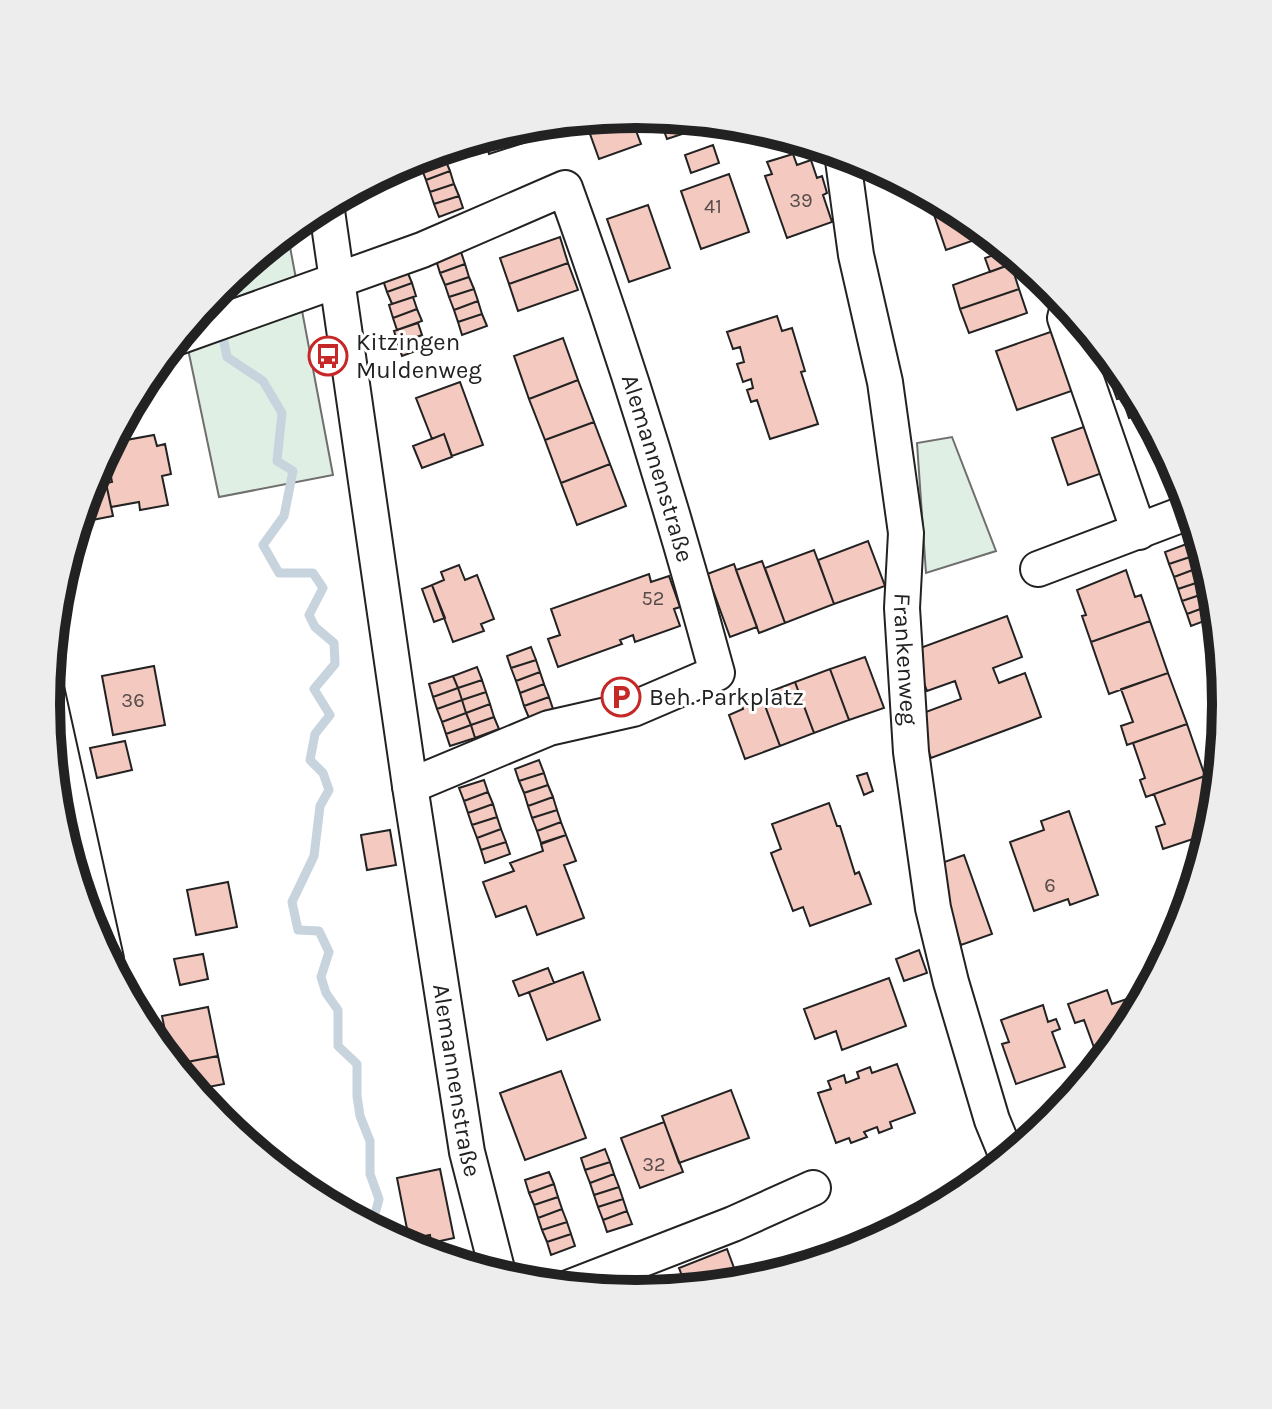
<svg xmlns="http://www.w3.org/2000/svg" width="1272" height="1409" font-family="Karla,sans-serif">
<rect width="100%" height="100%" fill="#fff"/>
<path fill="#e0efe3" stroke="#6f6f6f" stroke-width="2" d="M287,231L333,475L219,497L184,330L219,287Z
M952,437L996,551L926,573L917,443Z"/>
<g fill="none" stroke-linecap="round" stroke-linejoin="round">
<path stroke="#c7d3dd" stroke-width="9" d="M214,293L227,357L263,381L282,413L277,461L293,471L284,516L263,545L279,573H313L323,588L309,615L315,627L334,643L335,664L314,689L330,715L315,734L310,760L323,773L329,790L320,806L314,856L292,902L298,930L319,931L329,952L321,977L326,993L338,1010V1046L357,1064V1096L360,1116L370,1141V1174L379,1199L371,1229"/>
</g>
<path fill="#f3c9c0" stroke="#222" stroke-width="2" d="M630,115L641,144L599,159L585,120Z
M659,117L708,122L709,125L667,139Z
M535,124L539,138L489,154L484,137L521,126Z
M713,145L719,163L691,173L685,155Z
M442,150L445,159L421,167L418,157Z
M793,154L797,165L811,160L817,178L822,176L827,193L823,195L832,222L787,238L765,176L772,174L767,162Z
M445,159L450,171L426,180L421,167Z
M450,171L454,184L430,192L426,180Z
M729,174L749,232L701,249L681,191Z
M454,184L459,196L434,204L430,192Z
M459,196L463,208L439,217L434,204Z
M935,198L964,214L989,235L946,250L929,200Z
M648,205L670,268L629,282L607,219Z
M560,237L568,263L509,284L500,258Z
M1008,250L1020,261L990,272L985,258Z
M461,252L465,264L440,273L436,260Z
M568,263L578,290L518,311L509,284Z
M465,264L469,277L445,285L440,273Z
M1011,264L1019,289L960,309L953,285Z
M407,271L412,283L387,292L383,280Z
M469,277L474,289L449,297L445,285Z
M412,283L416,296L392,304L387,292Z
M474,289L478,301L454,310L449,297Z
M1019,289L1027,313L969,333L960,309Z
M413,297L417,309L393,318L389,305Z
M478,301L482,314L458,322L454,310Z
M417,309L422,321L397,330L393,318Z
M482,314L487,326L462,335L458,322Z
M777,316L782,331L792,328L805,371L801,372L818,424L770,439L757,400L751,402L747,390L753,388L751,379L743,382L737,364L744,362L740,347L733,349L727,332Z
M418,323L422,335L398,344L394,331Z
M1059,329L1080,388L1017,410L996,351Z
M422,335L427,347L402,356L398,344Z
M563,338L578,380L529,399L514,356Z
M1109,356L1127,377L1146,412L1129,418L1122,398L1117,399L1102,358Z
M578,380L594,422L545,440L529,399Z
M460,382L483,445L452,456L444,434L432,439L416,398Z
M594,422L610,464L561,483L545,440Z
M1095,423L1111,470L1068,485L1052,438Z
M444,434L452,457L422,468L413,446Z
M154,435L157,446L165,444L171,474L162,476L168,505L140,510L139,502L111,507L106,483L112,482L106,451L110,443Z
M610,464L626,506L577,525L561,483Z
M106,483L113,516L87,521L84,503L89,486Z
M868,541L885,586L834,604L818,560Z
M1189,543L1193,556L1169,564L1165,552Z
M814,550L834,604L785,623L765,568Z
M1193,556L1198,568L1174,577L1169,564Z
M762,561L785,623L759,633L736,570Z
M734,564L757,627L730,637L707,574Z
M459,565L465,580L477,575L494,619L481,624L484,631L453,642L432,585L444,580L441,572Z
M1198,568L1202,581L1178,589L1174,577Z
M1126,570L1135,597L1141,595L1150,621L1091,642L1082,616L1086,615L1077,590Z
M649,574L651,582L669,576L680,607L674,609L680,626L635,642L633,635L620,640L622,644L558,667L548,639L560,635L551,609Z
M1202,581L1206,593L1182,601L1178,589Z
M432,585L445,618L434,622L422,589Z
M1206,593L1211,605L1187,614L1182,601Z
M1211,605L1215,617L1191,626L1187,614Z
M1007,616L1022,657L993,668L999,683L1025,673L1041,717L931,758L915,716L961,699L955,681L927,691L912,651Z
M1150,621L1168,673L1109,694L1091,642Z
M531,647L536,660L511,668L507,656Z
M865,657L884,708L849,720L830,669Z
M536,660L540,672L516,681L511,668Z
M154,666L165,725L113,735L102,676Z
M477,667L482,680L458,688L453,676Z
M830,669L849,720L814,733L795,682Z
M540,672L544,684L520,693L516,681Z
M1168,673L1187,724L1127,745L1121,726L1133,722L1121,689Z
M453,676L458,688L433,697L429,684Z
M482,680L486,692L462,700L458,688Z
M795,682L814,733L780,746L761,695Z
M544,684L549,697L524,706L520,693Z
M458,688L462,700L437,709L433,697Z
M486,692L490,704L466,713L462,700Z
M761,695L780,746L745,759L729,715L743,709L741,703Z
M549,697L553,709L529,718L524,706Z
M462,700L466,713L442,722L437,709Z
M490,704L494,717L471,725L466,713Z
M466,713L471,725L446,734L442,722Z
M494,717L499,729L475,738L471,725Z
M1187,724L1205,776L1146,797L1140,780L1145,778L1133,743Z
M471,725L475,738L450,746L446,734Z
M125,741L132,770L97,778L90,748Z
M539,760L544,773L519,781L515,769Z
M544,773L548,785L524,793L519,781Z
M867,773L873,791L864,795L857,776Z
M1205,776L1216,808L1211,833L1163,849L1156,827L1165,824L1154,794Z
M484,780L488,792L464,801L459,788Z
M548,785L553,797L528,806L524,793Z
M488,792L493,804L468,813L464,801Z
M553,797L557,810L532,818L528,806Z
M829,803L837,826H840L855,874L859,872L871,904L810,926L803,907L793,911L771,853L781,849L772,824Z
M493,804L497,817L472,825L468,813Z
M557,810L561,822L537,831L532,818Z
M1069,811L1098,895L1070,905L1068,899L1034,911L1010,842L1044,830L1041,821Z
M497,817L501,829L477,838L472,825Z
M561,822L566,835L541,843L537,831Z
M501,829L506,842L481,850L477,838Z
M390,830L396,865L367,870L361,835Z
M566,835L576,861L564,865L584,918L537,935L526,906L496,917L483,882L514,871L510,863L543,851L541,844Z
M506,842L510,854L485,863L481,850Z
M964,855L992,934L961,945L933,866Z
M228,882L237,927L196,935L187,890Z
M919,950L927,973L904,981L896,959Z
M203,954L208,979L180,985L174,959Z
M548,968L554,983L519,996L513,981Z
M583,972L600,1020L547,1040L529,992Z
M889,978L906,1026L842,1050L836,1031L815,1039L804,1009Z
M1107,990L1112,1004L1130,998L1136,1015L1126,1033L1100,1064L1084,1020L1075,1023L1068,1004Z
M1043,1005L1048,1022L1056,1019L1060,1029L1052,1032L1065,1067L1016,1084L1002,1044L1009,1042L1001,1020Z
M208,1007L218,1056L172,1065L162,1016Z
M218,1056L224,1084L193,1090L172,1065Z
M897,1064L915,1113L890,1122L892,1128L879,1133L877,1127L864,1132L867,1137L851,1143L849,1138L836,1143L818,1093L831,1089L828,1081L844,1075L846,1083L859,1078L857,1072L870,1067L872,1073Z
M561,1071L586,1138L525,1160L500,1093Z
M731,1090L749,1138L679,1163L662,1116Z
M664,1122L683,1172L640,1188L621,1138Z
M605,1149L610,1162L585,1170L581,1158Z
M610,1162L614,1174L590,1183L585,1170Z
M440,1169L454,1238L431,1243L430,1235L409,1239L397,1178Z
M549,1172L554,1184L529,1193L525,1180Z
M614,1174L619,1187L594,1195L590,1183Z
M554,1184L558,1197L534,1205L529,1193Z
M619,1187L623,1199L598,1207L594,1195Z
M558,1197L562,1209L538,1218L534,1205Z
M623,1199L627,1211L603,1220L598,1207Z
M562,1209L567,1222L542,1230L538,1218Z
M627,1211L632,1224L607,1232L603,1220Z
M567,1222L571,1234L547,1242L542,1230Z
M571,1234L575,1246L551,1255L547,1242Z
M727,1249L740,1284L687,1289L679,1268Z
M646,1278L651,1290L640,1294L624,1293L622,1286Z"/>
<g fill="none" stroke-linecap="round" stroke-linejoin="round">
<defs>
<g id="minor">
<path id="s1" d="M842,153L856,255L885,382L906,533L902,608L911,752L933,908L951,982L992,1120L1008,1159"/>
<path id="s2" d="M326,204L410,786L467,1152L499,1277"/>
<path d="M1068,306L1065,318L1139,532"/>
<path id="s3" d="M178,337L422,250L565,188C623,348 673,510 717,673L633,709L549,728L410,786"/>
<path d="M1038,569L1191,511"/>
<path d="M47,692L106,959"/>
<path d="M568,1288L733,1224L813,1188"/>
</g>
</defs>
<use href="#minor" stroke="#222" stroke-width="38"/>
<use href="#minor" stroke="#fff" stroke-width="34"/>
</g>
<defs>
<symbol id="bus-ring" viewBox="-11 -11 22 22"><circle r="9.5" fill="#fff" stroke="#c62828" stroke-width="1.5"/><path d="M-5-6H5V4H4V6H2V4H-2V6H-4V4H-5ZM-3.5-4V0h7V-4ZM-3.5 1.2v1.5H-2V1.2ZM2 1.2v1.5H3.5V1.2Z" fill="#c62828"/></symbol>
<symbol id="parking-ring" viewBox="-11 -11 22 22"><circle r="9.5" fill="#fff" stroke="#c62828" stroke-width="1.5"/><path d="M-3.5-5.5H1a3.5 3.5 0 0 1 0 7H-1V5.5H-3.5ZM-1-3.4V-.6H.8a1.4 1.4 0 0 0 0-2.8Z" fill="#c62828"/></symbol>
</defs>
<g fill-rule="evenodd">
<use href="#bus-ring" x="306" y="334" width="44" height="44"/>
<use href="#parking-ring" x="599" y="675" width="44" height="44"/>
</g>
<g text-anchor="middle" stroke-width="6" stroke-linejoin="round" paint-order="stroke">
<g font-size="20" fill="#564c4a">
<text x="801" y="207">39</text>
<text x="713" y="213">41</text>
<text x="653" y="605">52</text>
<text x="133" y="707">36</text>
<text x="1050" y="892">6</text>
<text x="654" y="1171">32</text>
</g>
<g font-size="24" fill="#222" stroke="#fff" text-anchor="start">
<text x="356" y="350">Kitzingen<tspan x="356" dy="28">Muldenweg</tspan></text>
<text x="649" y="705">Beh. Parkplatz</text>
</g>
<g font-size="24" fill="#222" stroke="#fff">
<text dy="8" stroke="none"><textPath href="#s3" startOffset="710">Alemannenstraße</textPath></text>
<text dy="8" stroke="none"><textPath href="#s1" startOffset="512">Frankenweg</textPath></text>
<text dy="8" stroke="none"><textPath href="#s2" startOffset="886">Alemannenstraße</textPath></text>
</g>
</g>
<path d="M0 0H1272V1409H0ZM60 704a576 576 0 1 1 1152 0a576 576 0 1 1-1152 0Z" fill="#ededed" fill-rule="evenodd"/>
<path fill="none" stroke="#222" stroke-width="10" d="M60 704a576 576 0 1 1 1152 0a576 576 0 1 1-1152 0Z"/>
</svg>
